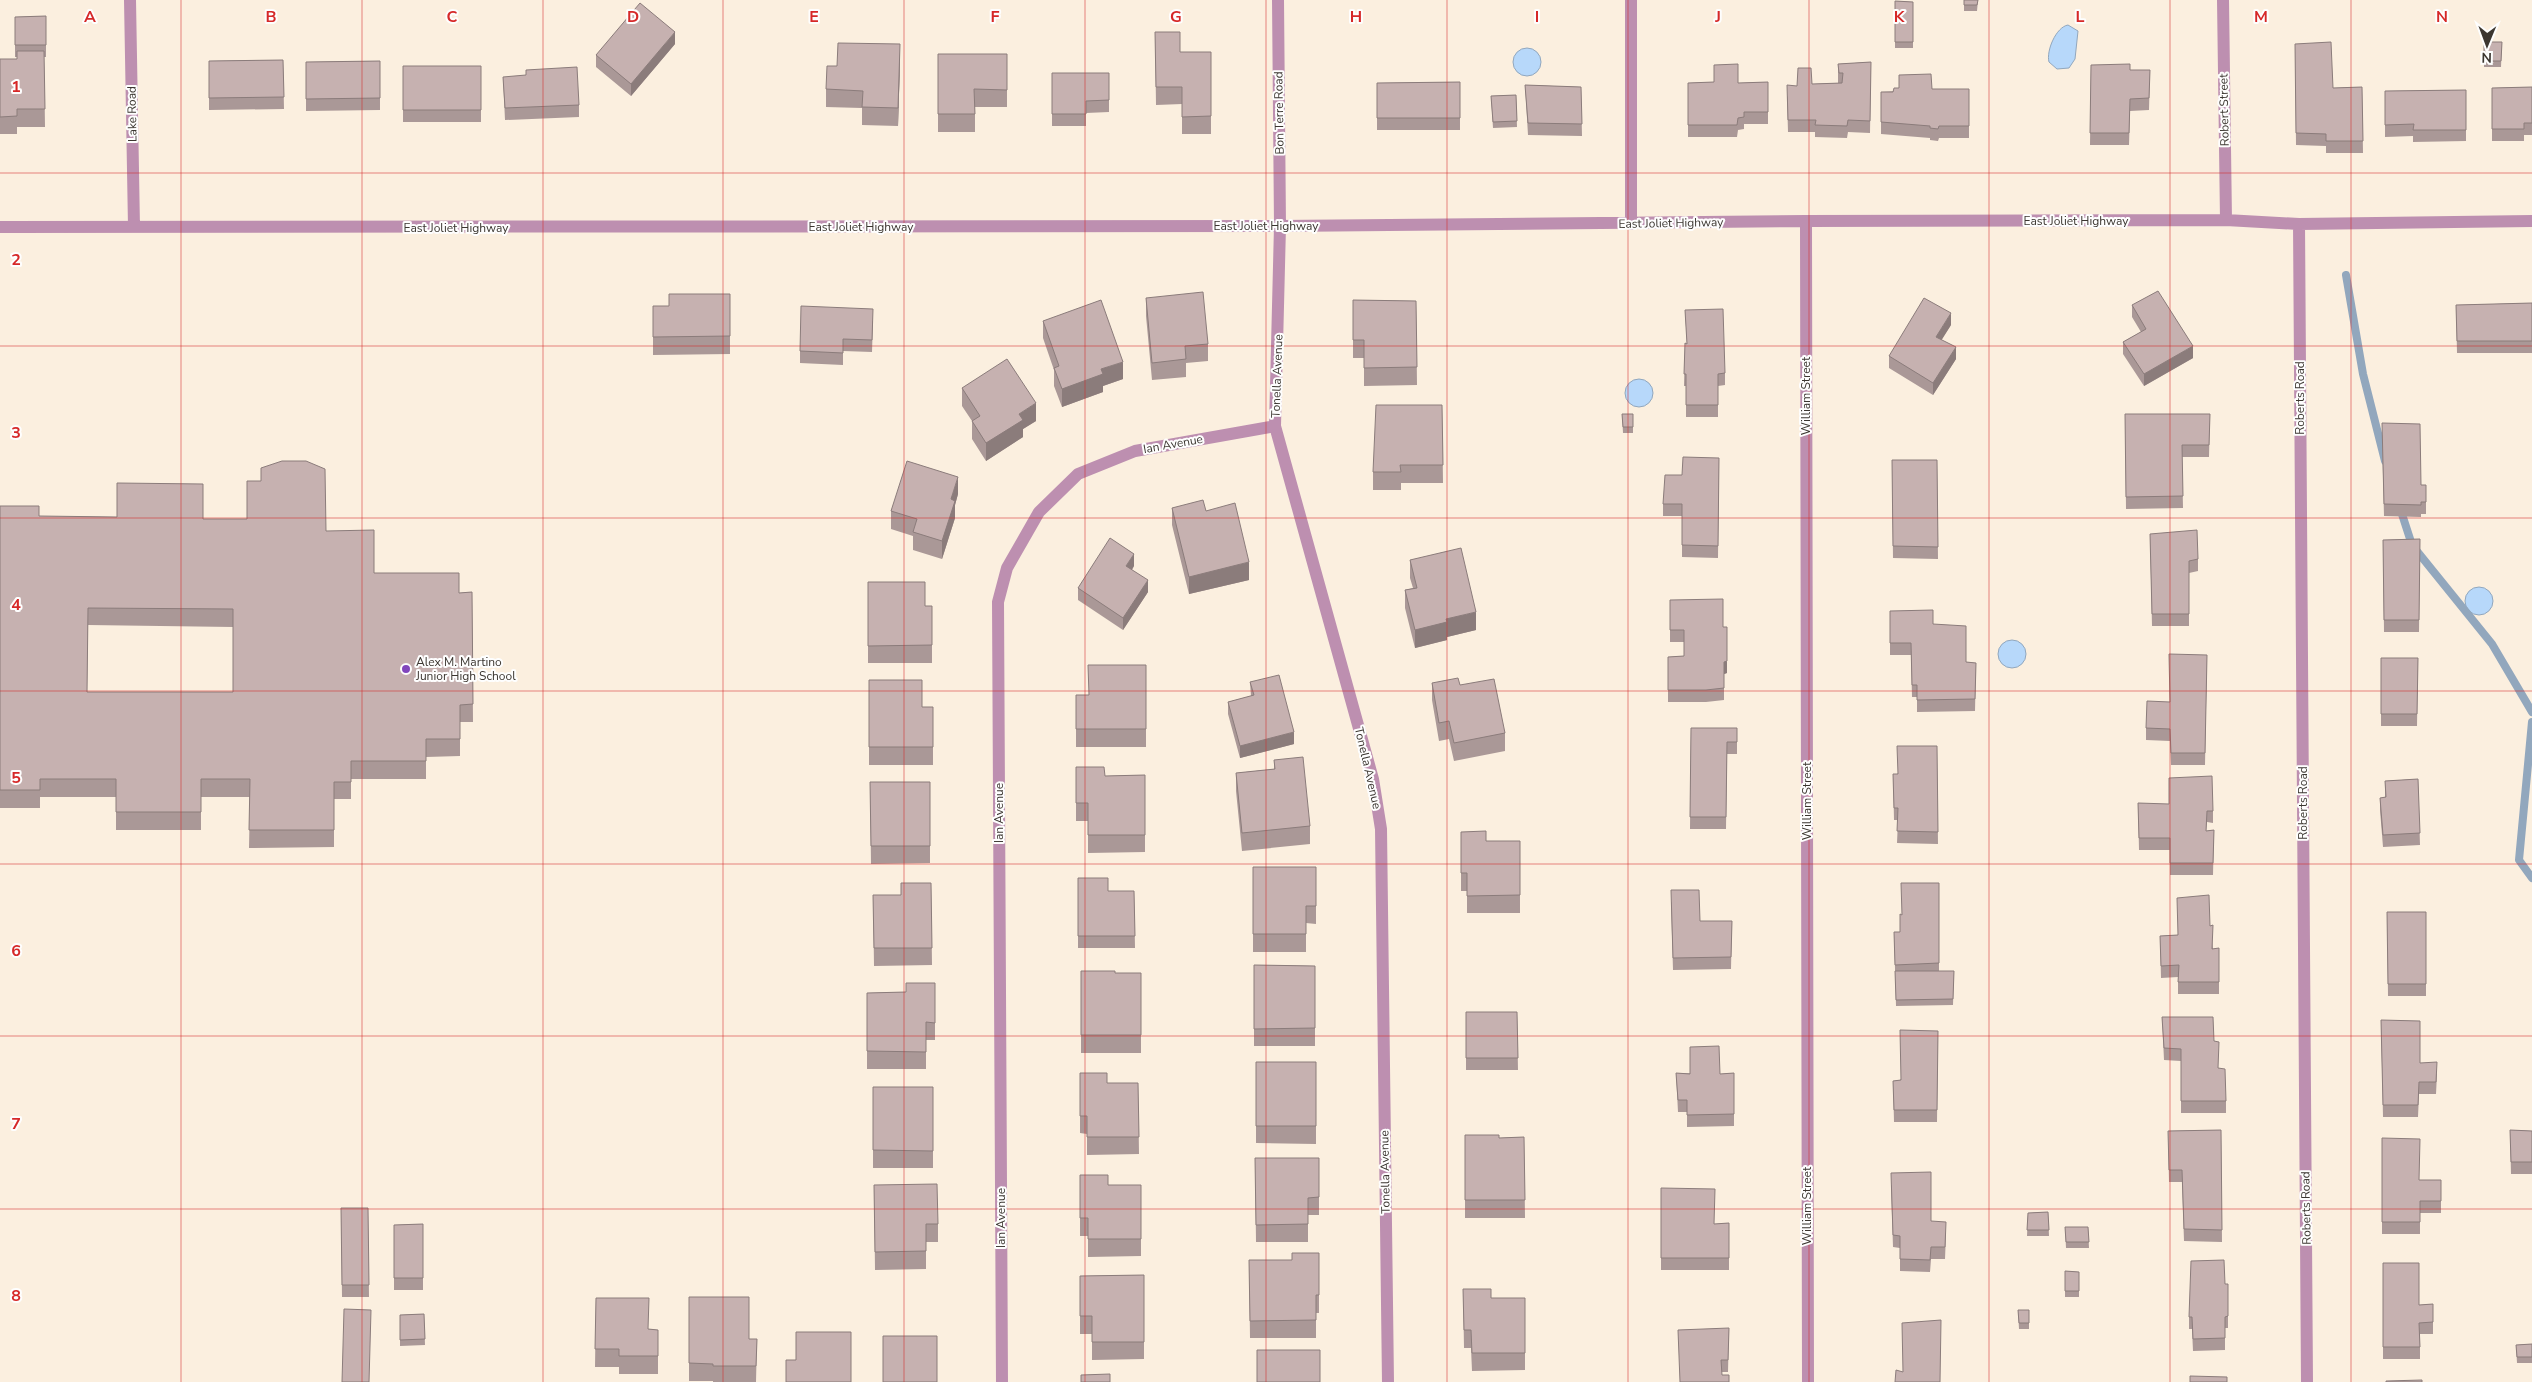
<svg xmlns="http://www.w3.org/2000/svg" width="2532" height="1382" font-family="'Nunito Sans',sans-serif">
<rect width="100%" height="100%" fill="#fbefdf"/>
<path fill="#b7d8fa" stroke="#92a7bd" d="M2068,25L2078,31L2075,59L2069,68L2057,69L2049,62C2046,51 2056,27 2068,25Z
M1513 62a14 14 0 1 1 28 0a14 14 0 1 1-28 0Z
M1625 393a14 14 0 1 1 28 0a14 14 0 1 1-28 0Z
M2465 601a14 14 0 1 1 28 0a14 14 0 1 1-28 0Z
M1998 654a14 14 0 1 1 28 0a14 14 0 1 1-28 0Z"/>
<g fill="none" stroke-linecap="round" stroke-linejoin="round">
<path stroke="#92a7bd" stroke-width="8" d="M2346,275L2363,374L2385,461
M2400,508L2412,545L2492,644L2532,712
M2532,722L2519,860L2532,878"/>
<path stroke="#bd8fb0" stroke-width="12" d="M130,0L134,227
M1278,0L1280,226L1275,426L1373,779L1381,829L1388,1382
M1631,0V224
M2223,0L2226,220
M1806,221L1808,1382
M2299,224L2307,1382
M0,227L1280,226L1806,221L2226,220L2299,224L2532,221
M1002,1382L998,602L1007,568L1039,512L1078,474L1135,451L1275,426"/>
</g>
<path fill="#aa9897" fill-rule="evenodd" d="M1964,0H1978L1977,11H1964Z
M1895,1L1913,2V48H1895Z
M46,16V57H44L45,127H17V134H0V59H17V57H15V17Z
M1155,32L1180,52H1211V134H1182V104L1156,105Z
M2484,42H2502L2501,67H2484Z
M675,44L631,96L596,67V55Z
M2295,44L2333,88L2362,87L2363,153H2326V146L2296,145Z
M938,54H1007V107H975V132H938Z
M283,60L284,109L209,110V61Z
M380,61V110L306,111V62Z
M900,62L898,126L862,125V108L826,107V89L837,66Z
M1871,62L1870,133L1848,132L1847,138L1815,137V132H1788L1787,97L1797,86L1812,84L1838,83V64Z
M2091,65L2130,70H2150L2149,110L2130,111L2129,145H2090Z
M403,66H481V122H403Z
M1052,73H1109V112L1086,113V126H1052Z
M503,77L579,105V117L505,120Z
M1460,82V130H1377V83Z
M1714,82L1738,83L1768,82V124H1744V129L1738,130L1737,137H1688V83Z
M1525,85L1581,87L1582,136L1528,135Z
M2532,87V135H2524V141H2492V88Z
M1932,89H1969V138H1939L1938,141L1930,140V138L1881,134V92Z
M2466,90V141L2413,142V136L2385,137V91Z
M1516,95L1517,127L1493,128L1491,96Z
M730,294V354L653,355V306H669Z
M1146,298L1208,344V361L1186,363V377L1152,380L1146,316Z
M1353,300L1416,301L1417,385L1364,386V358H1353Z
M2532,303V353H2457L2456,305Z
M2132,305L2193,358L2144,386L2123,354V342L2141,332L2132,317Z
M1685,310L1725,373V385L1718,386V417H1686V386H1684L1685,343L1687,344Z
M873,321L872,352L843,351V365L800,363V351Z
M1043,321L1123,379L1103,386V392L1062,407L1054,386V370L1043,338Z
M1951,325L1941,340L1956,359L1933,395L1889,368V356Z
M962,388L1036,421L1023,429V437L986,461L972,439V421L962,406Z
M1442,405L1443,483H1401V490H1373V472Z
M1622,414H1633V433H1623Z
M2125,414H2210L2209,457H2182L2183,508L2126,509Z
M2382,435L2421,485H2426V514H2421V517L2384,516Z
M1719,458L1718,558L1682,557V516H1663V504L1682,475Z
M1892,460H1937L1938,559L1893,558Z
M958,494L955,505V518L942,559L913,550V536L891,529V511Z
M0,506L39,516L117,517L203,519L326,531L374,573L459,593L472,592L473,722H460V756L426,757V779H351V799H334V847L249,848L250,797H201V830H116V797H40V808H0ZM88,625L233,627V692H87Z
M1172,508L1206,511L1249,580L1189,594L1172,525Z
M2150,534L2198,559V571L2189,573V626H2152Z
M2420,539L2419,632H2384L2383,540Z
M1410,560L1476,630L1447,637V640L1415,648L1405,608V590L1413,588L1410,578Z
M1134,566L1132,570L1148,592L1123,630L1078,600V588Z
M868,582L925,606H932V663H868Z
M1670,600L1723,627L1727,673L1724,674V700L1706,702H1668V657L1684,656V642H1670Z
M1890,611L1933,624L1966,662L1976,663L1975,711L1917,712V697H1912L1911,655H1890Z
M2207,655L2205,765H2171L2170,741L2146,740V728L2170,702Z
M2381,658H2418L2417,726H2381Z
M1146,665V747H1076V695H1089Z
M869,680L922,707H933V765H869Z
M1250,682L1294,744L1240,758L1228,714V702L1251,696Z
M1432,683L1460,685L1505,733V751L1454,761L1449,739L1439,741L1432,700Z
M1691,728H1737V754H1727L1726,829H1690Z
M1937,746L1938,844L1897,843L1898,820H1894L1893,774H1897Z
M1274,760L1310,826V844L1242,851L1236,791V773L1274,769Z
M1076,767L1105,776L1145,775V852L1088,853V821H1076Z
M2418,779L2420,845L2383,847L2380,810V798L2385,797V781Z
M870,782H930V863L871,864Z
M2138,803L2213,811V823L2207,822L2206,831L2214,830L2213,875H2170V850H2139Z
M1461,832L1486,841H1520V913H1467V891H1461Z
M1253,867H1316V924L1306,923V952H1253Z
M1078,878L1108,891H1134L1135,948H1078Z
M931,883L932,965L874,966L873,895H901Z
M1939,883V971H1954L1953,1005L1896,1006L1894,932H1900L1902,915Z
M1671,902L1700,921H1732L1731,969L1673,970Z
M2387,912H2426V996H2388Z
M2210,926L2213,949L2219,948V994H2178V977L2161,978L2160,936L2177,935Z
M1254,965L1315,966V1046H1254Z
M1081,971L1115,973H1141V1053H1081Z
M935,983V1040H926V1069H867V993L906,992Z
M1466,1012H1517L1518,1070H1466Z
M2162,1017L2214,1041L2218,1068L2226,1101V1113H2181V1061L2164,1060Z
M2381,1020L2420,1063L2437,1074L2436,1094H2419L2418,1117H2383Z
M1938,1031L1937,1122H1894L1893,1081L1900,1080Z
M1256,1062H1316V1144L1256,1143Z
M1080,1073L1107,1083H1138L1139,1154L1087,1155V1134L1080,1133Z
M1676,1073L1720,1074L1734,1073V1126L1687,1127V1112H1678Z
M873,1087H933V1168H873Z
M2221,1130L2222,1242L2184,1241L2182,1182H2169L2168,1131Z
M2510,1130L2532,1131V1174H2511Z
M1465,1135L1499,1138L1524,1137L1525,1218H1465Z
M2382,1138L2419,1180H2441V1213H2420V1234H2382Z
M1255,1158H1319V1215H1308V1242H1256Z
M1080,1175L1108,1185H1141V1256L1088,1257V1236H1080Z
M874,1185L938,1224V1242H926V1269L875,1270Z
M1891,1185L1931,1221L1946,1234L1945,1259H1931L1930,1272L1900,1271V1248L1893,1247Z
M1661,1188L1714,1224L1729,1223V1270H1661Z
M341,1208H368L369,1297H342Z
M2048,1212L2049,1236H2027L2028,1213Z
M423,1224V1290H394V1225Z
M2065,1227H2088L2089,1248H2066Z
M1319,1253V1313H1316V1338H1250L1249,1260H1292Z
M2383,1263L2419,1305L2433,1304V1334H2420V1359H2383Z
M2065,1271L2079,1272V1297H2065Z
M1144,1275V1359L1092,1360V1334H1080V1276Z
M2225,1284H2228V1328H2225V1350L2193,1351L2192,1329H2189V1317Z
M1463,1289L1491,1298H1525V1370L1472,1371L1471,1348H1464Z
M689,1297L749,1339H757L756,1382H713V1381H689Z
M596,1298L648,1329L658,1330V1374H619V1367H595Z
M2018,1310H2029V1329H2019Z
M424,1314L425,1345L400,1346V1315Z
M1729,1328L1728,1372H1721L1680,1382Z
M2532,1344V1363H2517L2516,1345Z"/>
<path fill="#8b7c7b" d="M675,32V44L631,96V84Z
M900,44V62L898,126V108Z
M1951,313V325L1936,349V337Z
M2193,346V358L2144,386V374Z
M1956,347V359L1933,395V383Z
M1123,362V379L1103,386V392L1062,407V389L1101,369Z
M1036,403V421L1023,429V437L986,461V443L1019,414Z
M958,477V494L955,505V518L942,559V541L951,499Z
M1134,554V566L1126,578V566Z
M1249,562V580L1189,594V577Z
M1148,580V592L1123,630V618Z
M1476,612V630L1447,637V640L1415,648V630L1446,619Z
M1727,661V673L1724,674V662Z
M1294,732V744L1240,758V746Z"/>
<path fill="#c6b1b0" stroke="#8b7c7b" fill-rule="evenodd" d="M1964,0H1978L1977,5H1964Z
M1895,1L1913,2V42H1895Z
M640,3L675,32L631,84L596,55Z
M46,16V45H15V17Z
M1155,32H1180V52H1211V116L1182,117V87H1156Z
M2331,42L2333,88L2362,87L2363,141H2326V134L2296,133L2295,44Z
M2484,42H2502L2501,61H2484Z
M838,43L900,44L898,108L862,107L863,91L826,89L827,66H837Z
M17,51H44L45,109H17V116L0,117V59H17Z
M938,54H1007V90L974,89L975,114H938Z
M283,60L284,97L209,98V61Z
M380,61V98L306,99V62Z
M1871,62L1870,121L1848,120L1847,126L1815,125L1816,120H1788L1787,85L1797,86L1798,68H1811L1812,84L1842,83L1843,73H1839L1838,64Z
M1738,64V83L1768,82V112H1744V117L1738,118L1737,125H1688V83L1714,82V65Z
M2130,64V70H2150L2149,98L2130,99L2129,133H2090L2091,65Z
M403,66H481V110H403Z
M577,67L579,105L505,108L503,77L526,75V70Z
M1052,73H1109V100L1086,101V114H1052Z
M1931,74L1932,89H1969V126H1939L1938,129L1930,128V126L1881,122V92H1893L1894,88H1899V75Z
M1460,82V118H1377V83Z
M1525,85L1581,87L1582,124L1528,123Z
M2532,87V123H2524V129H2492V88Z
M2466,90V130H2413L2414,124L2385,125V91Z
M1516,95L1517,121L1493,122L1491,96Z
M2158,291L2193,346L2144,374L2123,342L2146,329L2132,305Z
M1203,292L1208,344L1185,346L1186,359L1152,363L1146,298Z
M669,294H730V336L653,337V306H669Z
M1924,298L1951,313L1936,337L1956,347L1933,383L1889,356Z
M1101,300L1123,362L1101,369L1103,374L1062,389L1054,368L1059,366L1043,321Z
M1353,300L1416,301L1417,367L1364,368V340H1353Z
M2532,303V341H2457L2456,305Z
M801,306L873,309L872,340L843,339V353L800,351Z
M1723,309L1725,373L1718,374V405H1686V374H1684L1685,343L1687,344L1685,310Z
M1007,359L1036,403L1019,414L1023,420L986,443L972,421L980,416L962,388Z
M1376,405H1442L1443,465H1400L1401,472H1373Z
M1622,414H1633V427H1623Z
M2125,414H2210L2209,445H2182L2183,496L2126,497Z
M2382,423L2420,424L2421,485H2426V502H2421V505L2384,504Z
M1683,457L1719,458L1718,546L1682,545V504H1663L1665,475H1682Z
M1892,460H1937L1938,547L1893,546Z
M282,461H306L325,469L326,531L374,530V573H459V593L472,592L473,704L460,705V739H426V761H351V782H334V830H249L250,779H201V812H116V779H40V790H0V506H39V516L117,517V483L203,484V519H247V481H261V468ZM88,608L233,609V692H87Z
M907,461L958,477L951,499L955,501L942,541L913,532L917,519L891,511Z
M1203,500L1206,511L1235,503L1249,562L1189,577L1172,508Z
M2197,530L2198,559L2189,561V614H2152L2150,534Z
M1110,538L1134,554L1126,566L1148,580L1123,618L1078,588Z
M2420,539L2419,620H2384L2383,540Z
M1461,548L1476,612L1446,619L1447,622L1415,630L1405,590L1417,588L1410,560Z
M868,582H925V606H932V645L868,646Z
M1723,599V627H1727V661L1724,662V688L1706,690H1668V657L1684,656V630H1670V600Z
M1933,610V624L1966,626V662L1976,663L1975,699L1917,700V685H1912L1911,643H1890V611Z
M2169,654L2207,655L2205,753H2171L2170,729L2146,728L2147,701L2170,702Z
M2381,658H2418L2417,714H2381Z
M1088,665H1146V729H1076V695H1089Z
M1279,675L1294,732L1240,746L1228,702L1254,695L1250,682Z
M1458,678L1460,685L1494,679L1505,733L1454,743L1449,721L1439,723L1432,683Z
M869,680H922V707H933V747H869Z
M1691,728H1737V742H1727L1726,817H1690Z
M1897,746H1937L1938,832L1897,831L1898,808H1894L1893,774H1898Z
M1303,757L1310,826L1242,833L1236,773L1275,769L1274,760Z
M1076,767H1104L1105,776L1145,775V835H1088V803H1076Z
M2212,776L2213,811H2207L2206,831L2214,830L2213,863H2170V838H2139L2138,803L2169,804V778Z
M2418,779L2420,833L2383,835L2380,798L2386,797L2385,781Z
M870,782H930V846H871Z
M1486,831V841H1520V895L1467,896V873H1461V832Z
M1253,867H1316V906H1306V934H1253Z
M1078,878H1108V891H1134L1135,936H1078Z
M901,883H931L932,948H874L873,895H901Z
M1901,883H1939V963L1895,965L1894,932H1900V914L1902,915Z
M1671,890H1699L1700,921H1732L1731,957L1673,958Z
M2209,895L2210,926L2213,925L2212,949L2219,948V982H2178L2179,965L2161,966L2160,936L2178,935L2177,898Z
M2387,912H2426V984H2388Z
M1254,965L1315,966V1028L1254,1029Z
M1081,971H1115V973H1141V1035H1081Z
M1895,971H1954L1953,999L1896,1000Z
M906,983H935V1023L926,1022V1052L867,1051V993L906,992Z
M1466,1012H1517L1518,1058H1466Z
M2162,1017H2213L2214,1041L2219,1042L2218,1068L2225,1069L2226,1101H2181V1049L2164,1048Z
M2381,1020L2420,1021V1063L2437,1062L2436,1082H2419L2418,1105H2383Z
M1900,1030L1938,1031L1937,1110H1894L1893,1081L1901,1080Z
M1719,1046L1720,1074L1734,1073V1114L1687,1115V1100H1678L1676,1073L1690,1074V1047Z
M1256,1062H1316V1126H1256Z
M1080,1073H1107V1083H1138L1139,1137H1087V1116H1080Z
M873,1087H933V1151L873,1150Z
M2221,1130L2222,1230L2184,1229L2182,1170H2169L2168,1131Z
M2510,1130L2532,1131V1162H2511Z
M1465,1135H1499V1138L1524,1137L1525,1200H1465Z
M2382,1138L2420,1139L2419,1180H2441V1201H2420V1222H2382Z
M1255,1158H1319V1197L1308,1198V1224L1256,1225Z
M1931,1172V1221L1946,1222L1945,1247H1931L1930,1260L1900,1259V1236L1893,1235L1891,1173Z
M1080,1175H1108V1185H1141V1239H1088V1218H1080Z
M937,1184L938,1224H926V1251L875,1252L874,1185Z
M1661,1188L1715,1189L1714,1224L1729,1223V1258H1661Z
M341,1208H368L369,1285H342Z
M2048,1212L2049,1230H2027L2028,1213Z
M423,1224V1278H394V1225Z
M2065,1227H2088L2089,1242H2066Z
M1292,1253H1319V1295H1316V1320L1250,1321L1249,1260H1292Z
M2224,1260L2225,1284H2228V1316L2225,1317V1338L2193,1339L2192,1317H2189L2191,1261Z
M2383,1263H2419V1305L2433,1304V1322L2419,1323L2420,1347H2383Z
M2065,1271L2079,1272V1291H2065Z
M1144,1275V1342H1092V1316H1080V1276Z
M1463,1289H1491V1298H1525V1353H1472L1471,1330H1464Z
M689,1297H749V1339H757L756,1366H713V1364L689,1363Z
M596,1298H649L648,1329L658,1330V1356H619V1349H595Z
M344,1309L371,1310L369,1382H342Z
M2018,1310H2029V1323H2019Z
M424,1314L425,1339L400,1340V1315Z
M1941,1320L1940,1382H1895L1896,1370L1903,1372L1902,1323Z
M1729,1328L1728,1360H1721L1722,1375H1729V1382H1680L1678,1330Z
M796,1332H851V1382H786V1360H796Z
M883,1336H937V1382H883Z
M2532,1344V1357H2517L2516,1345Z
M1257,1350H1320V1382H1257Z
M1110,1374V1382H1081V1375Z
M2190,1376L2227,1377V1382H2190Z
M2422,1380V1382H2386V1381Z"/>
<path fill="none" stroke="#d62828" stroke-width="1" stroke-opacity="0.55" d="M181,0V1382M362,0V1382M543,0V1382M723,0V1382M904,0V1382M1085,0V1382M1266,0V1382M1447,0V1382M1628,0V1382M1809,0V1382M1989,0V1382M2170,0V1382M2351,0V1382M0,173H2532M0,346H2532M0,518H2532M0,691H2532M0,864H2532M0,1036H2532M0,1209H2532"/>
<circle fill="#8146bc" stroke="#fefefe" stroke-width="2" cx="406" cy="669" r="5"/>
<g text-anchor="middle" stroke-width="4" stroke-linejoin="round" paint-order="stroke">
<g font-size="12" fill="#3b3630" stroke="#fefefe">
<text transform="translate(2224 110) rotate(-91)" y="4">Robert Street</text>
<text transform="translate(1279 113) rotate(-91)" y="4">Bon Terre Road</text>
<text transform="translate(132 114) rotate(-91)" y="4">Lake Road</text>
<text x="2076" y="225">East Joliet Highway</text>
<text transform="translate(1671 223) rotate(-1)" y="4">East Joliet Highway</text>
<text x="1266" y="230">East Joliet Highway</text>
<text x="861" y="231">East Joliet Highway</text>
<text x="456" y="232">East Joliet Highway</text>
<text transform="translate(1277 376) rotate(-88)" y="4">Tonella Avenue</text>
<text transform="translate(1806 396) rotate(-90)" y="4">William Street</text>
<text transform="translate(2300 398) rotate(-90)" y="4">Roberts Road</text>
<text transform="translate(1173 444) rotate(-10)" y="4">Ian Avenue</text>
<text transform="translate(1368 768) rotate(77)" y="4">Tonella Avenue</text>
<text transform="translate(1807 801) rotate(-90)" y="4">William Street</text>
<text transform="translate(2303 803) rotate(-90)" y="4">Roberts Road</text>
<text transform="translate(999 813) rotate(-90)" y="4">Ian Avenue</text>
<text transform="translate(1385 1172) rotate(-91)" y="4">Tonella Avenue</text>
<text transform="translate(1807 1206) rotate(-90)" y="4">William Street</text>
<text transform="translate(2306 1208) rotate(-91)" y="4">Roberts Road</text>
<text transform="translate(1001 1218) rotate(-90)" y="4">Ian Avenue</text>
</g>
<g font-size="12" fill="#3b3630" stroke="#fefefe" text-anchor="start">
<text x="416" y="666">Alex M. Martino<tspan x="416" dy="14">Junior High School</tspan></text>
</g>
</g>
<g font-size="16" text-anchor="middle" font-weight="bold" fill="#d62828" stroke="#fefefe" stroke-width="4" stroke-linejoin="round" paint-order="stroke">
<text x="90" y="22">A</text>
<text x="271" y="22">B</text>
<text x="452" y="22">C</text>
<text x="633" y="22">D</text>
<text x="814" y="22">E</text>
<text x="995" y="22">F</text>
<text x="1176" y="22">G</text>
<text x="1356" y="22">H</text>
<text x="1537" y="22">I</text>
<text x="1718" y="22">J</text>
<text x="1899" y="22">K</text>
<text x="2080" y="22">L</text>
<text x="2261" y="22">M</text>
<text x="2442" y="22">N</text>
<text x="16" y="92">1</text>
<text x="16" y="265">2</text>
<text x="16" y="438">3</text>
<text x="16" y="610">4</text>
<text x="16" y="783">5</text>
<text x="16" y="956">6</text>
<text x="16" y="1129">7</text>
<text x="16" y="1301">8</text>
</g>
<g transform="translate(2487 45) rotate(181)" stroke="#fefefe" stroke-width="4" paint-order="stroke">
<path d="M0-4L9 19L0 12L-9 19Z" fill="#3b3630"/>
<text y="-8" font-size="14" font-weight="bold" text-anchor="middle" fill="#3b3630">N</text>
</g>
</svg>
